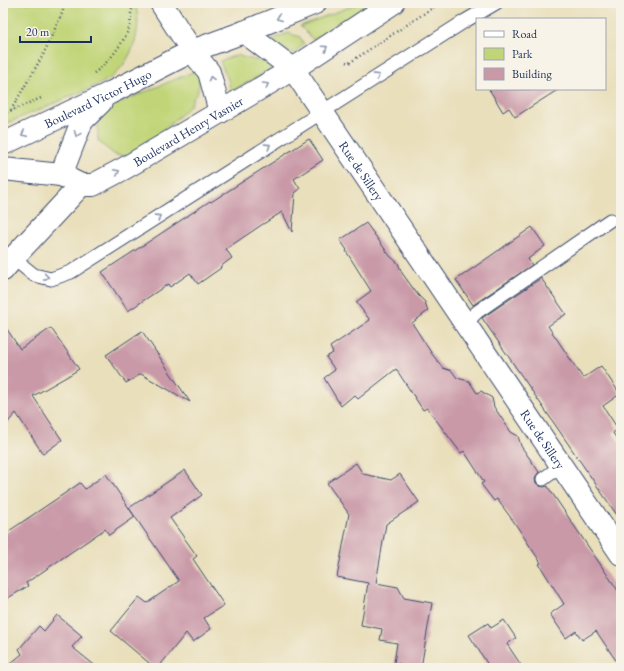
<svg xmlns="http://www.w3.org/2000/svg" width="624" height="671" font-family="'EB Garamond',serif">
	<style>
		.green { fill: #c1d578; stroke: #6e826b }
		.building { fill: #c999a8 }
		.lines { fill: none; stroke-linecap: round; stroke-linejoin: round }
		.lane-casing { stroke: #3a496c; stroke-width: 15 }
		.street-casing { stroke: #3a496c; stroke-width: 24 }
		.secondary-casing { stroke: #3a496c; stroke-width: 24 }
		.path { stroke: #3a496c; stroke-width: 2.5; stroke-dasharray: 1 3; stroke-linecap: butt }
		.lane { stroke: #fff; stroke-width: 13 }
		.street { stroke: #fff; stroke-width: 22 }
		.secondary { stroke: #fff; stroke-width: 22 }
		.oneway { stroke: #8d97ae }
		.labels { text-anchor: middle; stroke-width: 3; stroke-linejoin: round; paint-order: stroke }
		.street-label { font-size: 13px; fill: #1b2f5e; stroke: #f7f3e8 }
	</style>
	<rect width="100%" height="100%" fill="#f7f3e8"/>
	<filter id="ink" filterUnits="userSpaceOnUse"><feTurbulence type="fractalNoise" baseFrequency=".025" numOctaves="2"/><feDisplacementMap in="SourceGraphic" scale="8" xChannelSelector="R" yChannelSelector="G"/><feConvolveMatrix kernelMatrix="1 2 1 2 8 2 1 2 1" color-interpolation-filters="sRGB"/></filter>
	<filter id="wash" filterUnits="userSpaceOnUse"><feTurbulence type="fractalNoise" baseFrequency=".012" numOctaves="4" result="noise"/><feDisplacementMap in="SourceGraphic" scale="16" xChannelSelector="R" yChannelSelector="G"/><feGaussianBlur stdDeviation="0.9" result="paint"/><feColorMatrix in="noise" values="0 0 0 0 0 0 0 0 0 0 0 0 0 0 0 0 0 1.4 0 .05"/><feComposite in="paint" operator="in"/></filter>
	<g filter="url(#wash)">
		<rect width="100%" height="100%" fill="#e9dfbb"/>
		<!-- green -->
		<path class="green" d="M3,3H135C143,30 133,58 113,76C109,79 104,82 100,84L3,125Z
			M360,3H373L313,40L309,35L300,26Z
			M288,33L300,37L304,44L294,53H290L271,40Z
			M237,55C248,60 261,60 273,63L270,70L230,92L229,82L220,61Z
			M195,71L199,76L200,80L197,94L194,97L189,107L153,140L130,156L115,155L98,141C97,123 97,121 109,107Z"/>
		<g id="blocks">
			<!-- building -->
			<path class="building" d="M489,89H559L515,117L509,108L503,112Z
				M309,139L323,160L294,179L300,189L295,193L292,232L282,212L260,226L226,249L232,258L220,267L221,268L198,284L190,273L170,287L168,284L128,311L102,272L142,246L210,201L211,202Z
				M366,223L390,256L398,263L402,273L418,295L425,302L428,311L412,323L432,354L443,368L452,371L457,378L469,381L477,393L481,391L492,398L494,407L511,432L518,436L521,446L539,472L536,476L535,479L536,483L540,486L544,487L548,486V487L621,595V668L596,631L582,640L576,631L566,638L550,614L564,604L539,564L541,563L514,522L497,499L494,501L481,484L484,482L464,451L461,453L427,408L423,410L396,369L358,399L354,395L341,406L324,378L335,370L326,357L333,353L330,347L370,320L356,302L371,291L346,251L347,250L340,240Z
				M532,227L545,246L528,259L532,265L473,305L456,280Z
				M541,278L566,314L548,326L583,378L601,366L620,394L603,406L618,429L613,433L621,445V521L482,318Z
				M3,323L20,349L51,328L79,369L68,376L33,396L62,440L43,454L16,413L3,428Z
				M142,331L171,374L190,402L141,374L126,383L106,355Z
				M356,463L363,474L391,480L400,474L419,502L386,524L376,583L398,587L404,598L432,603L421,668H400L401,664L394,663L397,643L380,640L382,629L361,625L368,583L337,577L349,514L327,483Z
				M185,470L202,495L170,518L197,556L193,559L224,605L204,618L211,629L193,642L186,633L158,668H155L111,631L139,597L147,603L179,581L129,508Z
				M106,474L135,517L109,535L105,529L26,583L28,586L3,601V535L80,483L85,489Z
				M57,615L82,636L72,647L98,668H5L22,654L19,649L39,626L44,631Z
				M504,620L516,638L507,644L523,668H490L469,635L488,623L491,628Z"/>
		</g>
	</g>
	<g filter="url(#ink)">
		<use href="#blocks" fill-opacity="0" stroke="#3a496c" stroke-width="1"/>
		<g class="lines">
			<!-- lane casing -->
			<g class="lane-casing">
				<path id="lane" d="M13,258L34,275L51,279L71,272L322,112L465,21L496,3
					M465,324L477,312L610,220
					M543,479L561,466"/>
			</g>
			<!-- street casing -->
			<g class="street-casing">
				<g id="street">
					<path d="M161,3L192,51L209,72L220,112"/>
					<path id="s1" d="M244,32L293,69L621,554"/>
				</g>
			</g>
			<!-- secondary casing -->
			<g class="secondary-casing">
				<g id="secondary">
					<path id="s2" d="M3,144L110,93L192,51L244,32L315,3"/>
					<path id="s3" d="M3,169L61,175L81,185H93L125,168L293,69L393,3"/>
					<path d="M61,175L82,121L101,102"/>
					<path d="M3,270L13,258L81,185"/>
				</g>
			</g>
			<!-- path -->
			<path class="path" d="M346,62L349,63L440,3
				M94,73C109,63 124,42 130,26C131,21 130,15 132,10C132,8 136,5 138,3
				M11,110L43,55L63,11L64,3
				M3,114L41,98"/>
			<!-- lane -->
			<use href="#lane" class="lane"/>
			<!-- street -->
			<use href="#street" class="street"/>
			<!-- secondary -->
			<use href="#secondary" class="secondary"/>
		</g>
		<!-- one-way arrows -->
		<defs><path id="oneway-chevron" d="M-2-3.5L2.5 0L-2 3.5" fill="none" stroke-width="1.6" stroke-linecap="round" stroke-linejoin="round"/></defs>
		<g class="oneway">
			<use href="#oneway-chevron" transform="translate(279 18) rotate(158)"/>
			<use href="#oneway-chevron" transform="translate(325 48) rotate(-34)"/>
			<use href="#oneway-chevron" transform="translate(377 76) rotate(-32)"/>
			<use href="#oneway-chevron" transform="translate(211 79) rotate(-104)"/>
			<use href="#oneway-chevron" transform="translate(266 85) rotate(-30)"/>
			<use href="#oneway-chevron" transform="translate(24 134) rotate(155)"/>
			<use href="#oneway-chevron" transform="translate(77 134) rotate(111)"/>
			<use href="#oneway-chevron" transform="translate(268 146) rotate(-33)"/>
			<use href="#oneway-chevron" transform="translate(117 172) rotate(-27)"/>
			<use href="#oneway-chevron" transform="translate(158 217) rotate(-33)"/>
			<use href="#oneway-chevron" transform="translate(46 277) rotate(8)"/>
		</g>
	</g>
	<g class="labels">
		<!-- street labels -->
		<g class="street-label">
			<text dy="5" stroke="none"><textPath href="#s2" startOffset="105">Boulevard Victor Hugo</textPath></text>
			<text dy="5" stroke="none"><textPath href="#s3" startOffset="202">Boulevard Henry Vasnier</textPath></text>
			<text dy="5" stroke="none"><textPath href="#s1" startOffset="184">Rue de Sillery</textPath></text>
			<text dy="5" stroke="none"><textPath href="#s1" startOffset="508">Rue de Sillery</textPath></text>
		</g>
	</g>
	<!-- margin -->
	<rect width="624" height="671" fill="none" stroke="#f7f3e8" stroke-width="16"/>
	<!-- legend -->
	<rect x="476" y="18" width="130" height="72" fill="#f7f3e8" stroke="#9fa5b1"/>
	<rect x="484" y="31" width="20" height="6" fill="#ffffff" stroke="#9fa5b1"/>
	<text x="512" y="38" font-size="12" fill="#1b2f5e">Road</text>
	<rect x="484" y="48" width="20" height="12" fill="#c1d578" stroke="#9fa5b1"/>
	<text x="512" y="58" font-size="12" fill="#1b2f5e">Park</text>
	<rect x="484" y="68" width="20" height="12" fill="#c999a8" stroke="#9fa5b1"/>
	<text x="512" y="78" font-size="12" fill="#1b2f5e">Building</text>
	<!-- scale -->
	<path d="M20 36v6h71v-6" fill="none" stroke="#1b2f5e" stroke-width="2"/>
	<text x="26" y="36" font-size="12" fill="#1b2f5e" stroke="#f7f3e8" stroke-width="3" paint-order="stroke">20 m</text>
</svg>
